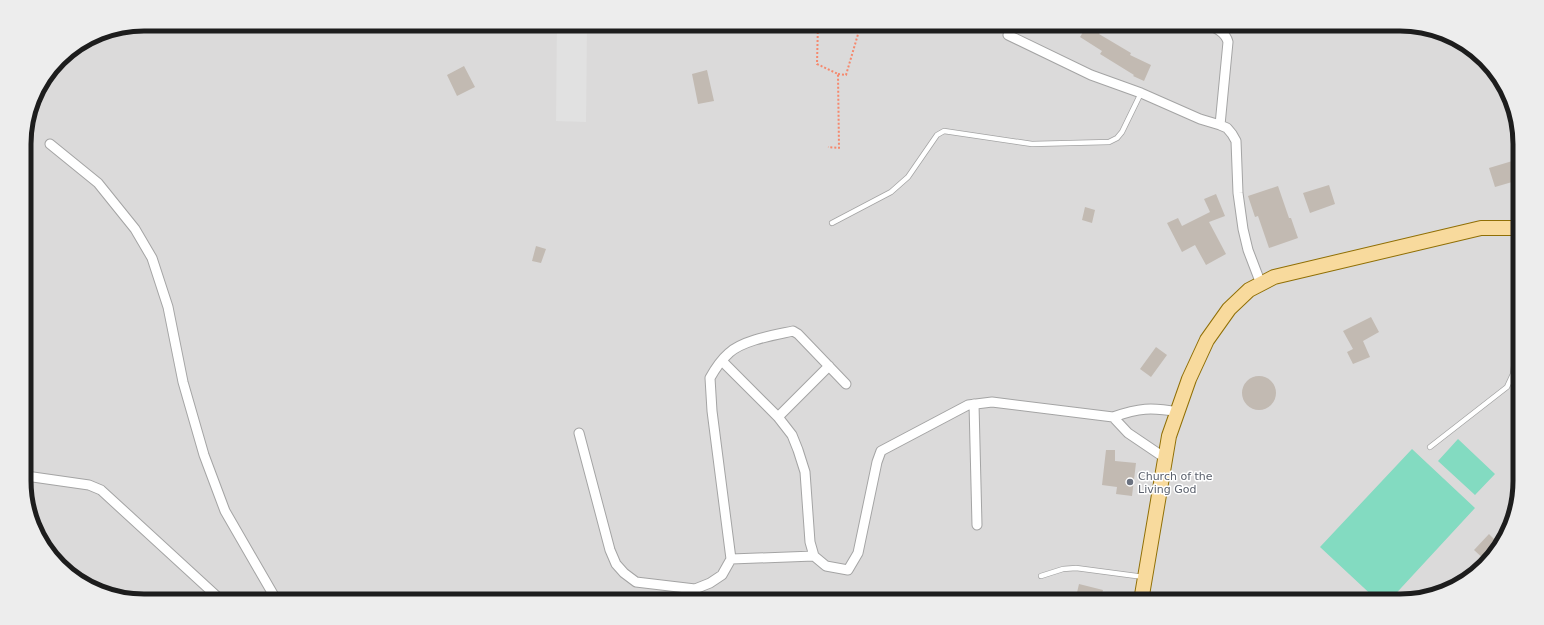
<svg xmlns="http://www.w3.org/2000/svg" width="1544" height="625" font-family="'DejaVu Sans',sans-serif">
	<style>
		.residential { fill: #dbdada }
		.pitch { fill: #83dbc1 }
		.parking { fill: #e1e1e1 }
		.building { fill: #c2bab2 }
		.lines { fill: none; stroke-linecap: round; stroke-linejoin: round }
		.lane-casing { stroke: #a4a4a4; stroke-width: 6 }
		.street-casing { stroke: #a4a4a4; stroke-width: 11 }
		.primary-casing { stroke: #906f05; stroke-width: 16 }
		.path { stroke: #f5886d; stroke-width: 2; stroke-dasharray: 2 2; stroke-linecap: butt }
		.lane { stroke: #fff; stroke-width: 4.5 }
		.street { stroke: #fff; stroke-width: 9 }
		.primary { stroke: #f8da9d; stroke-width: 14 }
		.worship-dot { fill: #6b7280; stroke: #fff; stroke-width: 1.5 }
		.labels { text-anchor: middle; stroke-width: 3; stroke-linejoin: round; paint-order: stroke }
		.worship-label { font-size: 11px; fill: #5b616d; stroke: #fff; text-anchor: start }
		.rim { fill: none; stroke: #1d1d1d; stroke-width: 5 }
	</style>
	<rect width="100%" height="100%" fill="#eeebe3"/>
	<!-- residential -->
	<path class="residential" d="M144,24H1400L1439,30L1473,49L1495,71L1519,128L1520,481L1514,520L1495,554L1473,576L1439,595L1408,601H144L105,595L54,560L26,505L24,136L36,90L65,54L98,33Z"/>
	<!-- pitch -->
	<path class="pitch" d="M1458,439L1495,474L1475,495L1438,461Z
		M1412,449L1475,508L1389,601H1378L1320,547Z"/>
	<!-- parking -->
	<path class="parking" d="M557,25H587L586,122L556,121Z"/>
	<!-- building -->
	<path class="building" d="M1088,24H1103L1099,30L1101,31L1099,34L1131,53L1130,55L1151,65L1144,81L1133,76L1134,75L1100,54L1102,51L1080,37Z
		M464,66L475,87L457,96L447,75Z
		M707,70L714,101L698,104L692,74Z
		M1519,159V180L1495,187L1489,168Z
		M1329,185L1335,204L1310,213L1303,193Z
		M1278,186L1289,218H1291L1298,238L1269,248L1258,216L1255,217L1248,196Z
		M1216,194L1225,216L1209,222L1226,254L1206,265L1195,245L1182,252L1167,223L1178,218L1182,226L1210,212L1204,199Z
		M1085,207L1095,210L1092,223L1082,220Z
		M536,246L546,249L541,263L532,261Z
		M1371,317L1379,332L1363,341L1370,357L1353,364L1347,352L1353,349L1343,331Z
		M1156,347L1167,355L1151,377L1140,369Z
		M1242 393a17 17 0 1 1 34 0a17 17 0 1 1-34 0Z
		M1106,450H1115V461L1136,463L1132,496L1116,494L1117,487L1102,485Z
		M1489,534L1500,545L1495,554L1487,562L1474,550Z
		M1079,584L1103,590L1100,601H1075Z"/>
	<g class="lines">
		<!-- lane casing -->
		<g class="lane-casing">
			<path id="lane" d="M832,223L891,192L908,177L937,135L944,131L1032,144L1109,142L1117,138L1122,132L1141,93
				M1430,447L1507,387L1513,374L1515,358L1518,229
				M1041,576L1063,569L1076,568L1144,577"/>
		</g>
		<!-- street casing -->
		<g class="street-casing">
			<path id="street" d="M1208,24C1216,28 1226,33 1228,42L1220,125
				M1008,35L1091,75L1141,93L1200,119L1220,125L1227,128L1232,134L1236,141L1238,193L1243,229L1248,250L1261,284
				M50,144L98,183L135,229L152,258L168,307L183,382L204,455L225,511L277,601
				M722,361L778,417L792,435L798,450L805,472L810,542L814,556L826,566L848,570L858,553L877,462L881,451L968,405L992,402L1113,417C1139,408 1151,407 1178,412
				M974,404L977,525
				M778,417L829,366
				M1113,417L1128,433L1165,458
				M579,433L610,550L616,564L624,573L636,582L695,589L710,583L722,575L731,559L712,411L710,378C715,369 721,360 729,353C743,340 775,335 793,331L798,334L846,384
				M26,476L89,485L101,490L222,601
				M731,559L814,556"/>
		</g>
		<!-- primary casing -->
		<g class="primary-casing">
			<path id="primary" d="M1141,601L1169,436L1189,379L1207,340L1229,309L1249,290L1274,277L1481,228H1519"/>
		</g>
		<!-- path -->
		<path class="path" d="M818,24L817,64L838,74L839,148L828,147
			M838,74L846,75L861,24"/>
		<!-- lane -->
		<use href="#lane" class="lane"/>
		<!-- street -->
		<use href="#street" class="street"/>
		<!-- primary -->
		<use href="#primary" class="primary"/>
	</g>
	<!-- markers -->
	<circle class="worship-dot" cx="1130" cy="482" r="4"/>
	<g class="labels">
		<!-- worship labels -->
		<g class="worship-label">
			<text x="1138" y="480">Church of the<tspan x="1138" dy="13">Living God</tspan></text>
		</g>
	</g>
	<!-- crop -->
	<path d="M0 0H1544V625H0ZM144 31H1400A113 113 0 0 1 1513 144V481A113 113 0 0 1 1400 594H144A113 113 0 0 1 31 481V144A113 113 0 0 1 144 31Z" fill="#ededed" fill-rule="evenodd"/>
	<path class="rim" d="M144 31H1400A113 113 0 0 1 1513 144V481A113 113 0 0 1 1400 594H144A113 113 0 0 1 31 481V144A113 113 0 0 1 144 31Z"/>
</svg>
